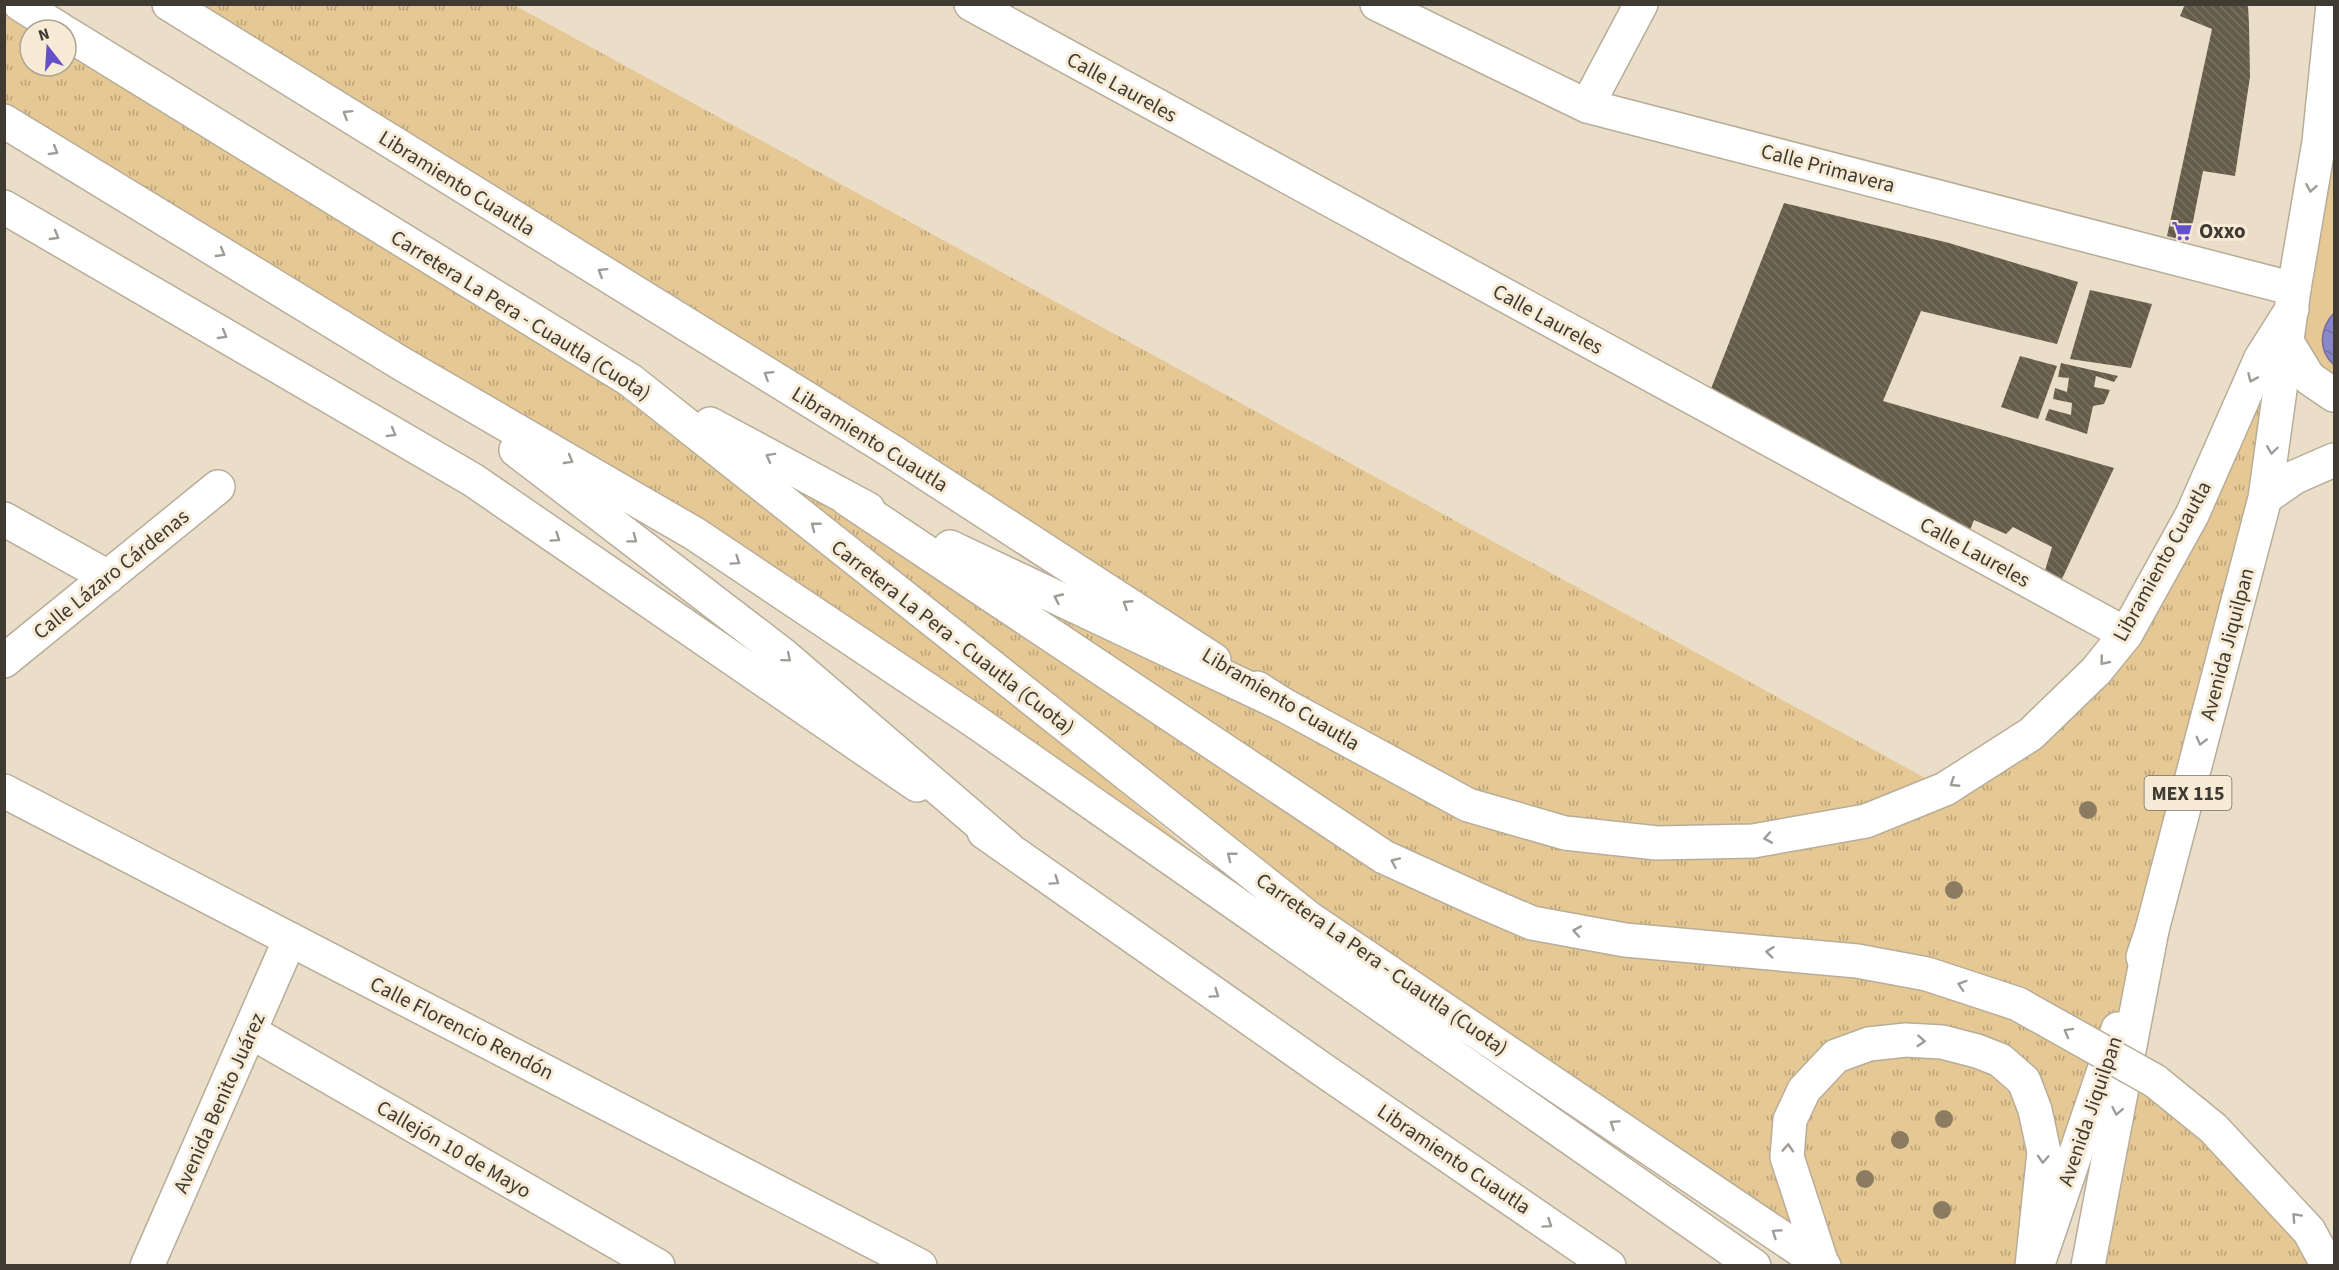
<svg xmlns="http://www.w3.org/2000/svg" width="2339" height="1270" font-family="'Source Sans 3',sans-serif">
	<style>
		.grass { fill: url(#grass-tufts) }
		.green { fill: #e5c893 }
		.water { fill: url(#water-ripples); stroke: #746f9c; stroke-width: 1.5 }
		.building { fill: url(#building-back-hatch) }
		.lines { fill: none; stroke-linecap: round; stroke-linejoin: round }
		.street-casing { stroke: #b8ad99; stroke-width: 36 }
		.secondary-casing { stroke: #b8ad99; stroke-width: 36 }
		.primary-casing { stroke: #b8ad99; stroke-width: 36 }
		.highway-casing { stroke: #b8ad99; stroke-width: 36 }
		.street { stroke: #fff; stroke-width: 33 }
		.secondary { stroke: #fff; stroke-width: 33 }
		.primary { stroke: #fff; stroke-width: 33 }
		.highway { stroke: #fff; stroke-width: 33 }
		.highway-bridge-casing { stroke: #b8ad99; stroke-width: 36; stroke-linecap: butt }
		.highway-bridge { stroke: #fff; stroke-width: 33 }
		.tree { fill: #8b7c61 }
		.oneway { stroke: #9f9c98 }
		.labels { text-anchor: middle; stroke-width: 6; stroke-linejoin: round; paint-order: stroke }
		.shield { fill: #f7ebd6; stroke: #766f63; stroke-width: 1.5 }
		.shield-label { font-size: 20px; font-weight: bold; fill: #3f3a32 }
		.street-label { font-size: 21px; fill: #3f3a32; stroke: #f7ebd6 }
		.poi-label { font-size: 21px; font-weight: bold; fill: #3f3a32; stroke: #f7ebd6; text-anchor: start }
	</style>
	<defs>
		<pattern id="grass-tufts" width="24" height="20" patternUnits="userSpaceOnUse" patternTransform="scale(1.5)"><rect width="24" height="20" fill="#e5c893"/><path d="M3 7l-1-3M5 7V3M7 7l1-3M15 17l-1-3M17 17v-4M19 17l1-3" fill="none" stroke="#bba379"/></pattern>
		<pattern id="water-ripples" width="26" height="14" patternUnits="userSpaceOnUse" patternTransform="scale(1.5)"><rect width="26" height="14" fill="#8a86ca"/><path d="M2 4q2-2 4 0t4 0M15 11q2-2 4 0t4 0" fill="none" stroke="#726fa5"/></pattern>
		<pattern id="building-back-hatch" width="6" height="6" patternUnits="userSpaceOnUse" patternTransform="scale(1.5)"><rect width="6" height="6" fill="#665c4a"/><path d="M-1 5l2 2M0 0l6 6M5-1l2 2" fill="none" stroke="#797162"/></pattern>
	</defs>
	<rect width="100%" height="100%" fill="#eadec9"/>
	<!-- grass -->
	<path class="grass" d="M4,5L61,30H30V66H66V33L630,380L1252,902L5,121Z
		M158,5H514L1945,789L1866,821L1565,833L1282,704Z
		M2292,309L2148,932L2035,1265H1834L1310,919L681,414L852,506L1568,838L1869,826L2098,677Z
		M2125,1068L2155,1081L2328,1266H2088Z"/>
	<!-- green -->
	<path class="green" d="M2334,127V395L2287,342Z"/>
	<!-- water -->
	<path class="water" d="M2334,313V365C2317,350 2320,328 2334,313Z"/>
	<!-- building -->
	<path class="building" d="M2185,4H2244L2248,6L2249,24L2250,77L2235,176L2203,171L2189,242L2167,236L2212,29L2180,16Z
		M1784,203L1949,243L2078,282L2057,344L1921,311L1883,401L2114,468L2061,581L2044,574L2052,547L2013,527L2006,534L1974,520L1968,535L1705,404Z
		M2090,290L2152,304L2131,368L2070,359Z
		M2020,356L2057,366L2038,419L2001,407Z
		M2061,363L2118,376L2114,382L2096,376L2094,387L2110,390L2104,404L2093,406L2087,434L2045,420L2049,409L2071,415L2072,403L2053,399L2055,388L2067,392L2069,378L2058,377Z"/>
	<g class="lines">
		<!-- street casing -->
		<g class="street-casing">
			<path id="street" d="M971,4L2126,634
				M1377,4L1587,106L2294,289
				M1587,106L1641,4
				M4,519L108,577
				M4,661L218,487
				M4,791L920,1266
				M251,1032L658,1266
				M147,1266L290,939"/>
		</g>
		<!-- secondary casing -->
		<g class="secondary-casing">
			<path id="secondary" d="M169,4L893,452L1214,660
				M4,207L473,480L917,785
				M1257,688L1282,704L1468,805L1565,833L1657,843L1753,841L1866,821L1945,789L2031,734L2096,671L2126,634L2192,515L2261,358L2292,309
				M984,832L1326,1072L1609,1266"/>
		</g>
		<!-- primary casing -->
		<g class="primary-casing">
			<path id="primary" d="M2287,342L2309,378L2334,395
				M2265,498L2295,477L2334,460
				M2143,957L2152,930L2265,498L2294,289L2319,142L2333,4
				M2039,1261L2118,1029"/>
		</g>
		<!-- highway casing -->
		<g class="highway-casing">
			<path id="highway" d="M20,4L61,30
				M66,33L630,380L1310,919L1824,1266
				M4,121L402,364L695,534L976,722L1754,1266
				M710,424L868,509
				M516,450L782,654L1008,848
				M847,499L1384,857L1483,902L1532,923L1625,940L1857,961L1927,974L2018,1004
				M950,547L1282,704
				M2155,1081L2213,1128L2309,1231L2328,1266
				M1822,1264L1787,1157L1790,1120L1804,1090L1836,1056L1869,1044L1906,1040L1942,1042L1977,1051L2000,1060L2024,1081L2035,1110L2044,1152L2032,1266
				M2088,1266L2152,930"/>
		</g>
		<!-- street -->
		<use href="#street" class="street"/>
		<!-- secondary -->
		<use href="#secondary" class="secondary"/>
		<!-- primary -->
		<use href="#primary" class="primary"/>
		<!-- highway -->
		<use href="#highway" class="highway"/>
		<!-- highway-bridge casing -->
		<g class="highway-bridge-casing">
			<path id="highway-bridge" d="M2018,1004L2155,1081"/>
		</g>
		<!-- highway-bridge -->
		<use href="#highway-bridge" class="highway-bridge"/>
	</g>
	<!-- trees -->
	<g class="tree">
		<circle cx="2088" cy="810" r="9"/>
		<circle cx="1954" cy="890" r="9"/>
		<circle cx="1944" cy="1119" r="9"/>
		<circle cx="1900" cy="1140" r="9"/>
		<circle cx="1865" cy="1179" r="9"/>
		<circle cx="1942" cy="1210" r="9"/>
	</g>
	<!-- one-way arrows -->
	<defs><path id="oneway-chevron" d="M-2-3.5L2.5 0L-2 3.5" fill="none" stroke-width="1.6" stroke-linecap="round" stroke-linejoin="round" transform="scale(1.5)"/></defs>
	<g class="oneway">
		<use href="#oneway-chevron" transform="translate(347 114) rotate(-148)"/>
		<use href="#oneway-chevron" transform="translate(54 151) rotate(31)"/>
		<use href="#oneway-chevron" transform="translate(2311 188) rotate(100)"/>
		<use href="#oneway-chevron" transform="translate(55 236) rotate(30)"/>
		<use href="#oneway-chevron" transform="translate(221 253) rotate(31)"/>
		<use href="#oneway-chevron" transform="translate(602 272) rotate(-148)"/>
		<use href="#oneway-chevron" transform="translate(223 335) rotate(30)"/>
		<use href="#oneway-chevron" transform="translate(768 375) rotate(-148)"/>
		<use href="#oneway-chevron" transform="translate(2252 378) rotate(114)"/>
		<use href="#oneway-chevron" transform="translate(392 433) rotate(30)"/>
		<use href="#oneway-chevron" transform="translate(2272 450) rotate(98)"/>
		<use href="#oneway-chevron" transform="translate(770 457) rotate(-151)"/>
		<use href="#oneway-chevron" transform="translate(569 460) rotate(30)"/>
		<use href="#oneway-chevron" transform="translate(815 526) rotate(-142)"/>
		<use href="#oneway-chevron" transform="translate(556 538) rotate(34)"/>
		<use href="#oneway-chevron" transform="translate(633 539) rotate(37)"/>
		<use href="#oneway-chevron" transform="translate(736 561) rotate(34)"/>
		<use href="#oneway-chevron" transform="translate(1058 598) rotate(-155)"/>
		<use href="#oneway-chevron" transform="translate(1127 604) rotate(-147)"/>
		<use href="#oneway-chevron" transform="translate(787 658) rotate(40)"/>
		<use href="#oneway-chevron" transform="translate(2104 661) rotate(129)"/>
		<use href="#oneway-chevron" transform="translate(2201 741) rotate(105)"/>
		<use href="#oneway-chevron" transform="translate(1954 783) rotate(147)"/>
		<use href="#oneway-chevron" transform="translate(1768 838) rotate(170)"/>
		<use href="#oneway-chevron" transform="translate(1231 856) rotate(-142)"/>
		<use href="#oneway-chevron" transform="translate(1395 862) rotate(-156)"/>
		<use href="#oneway-chevron" transform="translate(1055 881) rotate(35)"/>
		<use href="#oneway-chevron" transform="translate(1577 931) rotate(-170)"/>
		<use href="#oneway-chevron" transform="translate(1770 952) rotate(-174)"/>
		<use href="#oneway-chevron" transform="translate(1962 985) rotate(-162)"/>
		<use href="#oneway-chevron" transform="translate(1215 994) rotate(35)"/>
		<use href="#oneway-chevron" transform="translate(2068 1032) rotate(-151)"/>
		<use href="#oneway-chevron" transform="translate(1921 1041) rotate(4)"/>
		<use href="#oneway-chevron" transform="translate(2117 1111) rotate(101)"/>
		<use href="#oneway-chevron" transform="translate(1614 1124) rotate(-146)"/>
		<use href="#oneway-chevron" transform="translate(1788 1148) rotate(-86)"/>
		<use href="#oneway-chevron" transform="translate(2043 1159) rotate(93)"/>
		<use href="#oneway-chevron" transform="translate(2296 1217) rotate(-133)"/>
		<use href="#oneway-chevron" transform="translate(1548 1224) rotate(34)"/>
		<use href="#oneway-chevron" transform="translate(1776 1233) rotate(-146)"/>
	</g>
	<!-- icons -->
	<defs>
		<g id="supermarket-bare" transform="scale(1.62)"><path d="M-6-5.5h2.5l.6 2H6L4.5 2H-2.5L-4.4-4H-6ZM-1.5 3.2a1.3 1.3 0 1 0 .1 0ZM3 3.2a1.3 1.3 0 1 0 .1 0Z" fill="#6450c9" stroke="#f7ebd6" stroke-width="2.5" paint-order="stroke"/></g>
	</defs>
	<g fill-rule="evenodd">
		<use href="#supermarket-bare" x="2182" y="231"/>
	</g>
	<g class="labels">
		<!-- shield labels -->
		<rect class="shield" x="2144.5" y="776" width="87" height="34" rx="4.5"/>
		<g class="shield-label">
			<text x="2188" y="800">MEX 115</text>
		</g>
		<!-- street labels -->
		<g class="street-label">
			<text transform="translate(1122 87) rotate(29)" y="7">Calle Laureles</text>
			<text transform="translate(1828 168) rotate(15)" y="7">Calle Primavera</text>
			<text transform="translate(457 183) rotate(32)" y="7">Libramiento Cuautla</text>
			<text transform="translate(521 315) rotate(32)" y="7">Carretera La Pera - Cuautla (Cuota)</text>
			<text transform="translate(1548 319) rotate(29)" y="7">Calle Laureles</text>
			<text transform="translate(870 439) rotate(32)" y="7">Libramiento Cuautla</text>
			<text transform="translate(1975 552) rotate(29)" y="7">Calle Laureles</text>
			<text transform="translate(2162 561) rotate(-61)" y="7">Libramiento Cuautla</text>
			<text transform="translate(111 574) rotate(-39)" y="7">Calle Lázaro Cárdenas</text>
			<text transform="translate(953 637) rotate(38)" y="7">Carretera La Pera - Cuautla (Cuota)</text>
			<text transform="translate(2227 644) rotate(-75)" y="7">Avenida Jiquilpan</text>
			<text transform="translate(1281 699) rotate(31)" y="7">Libramiento Cuautla</text>
			<text transform="translate(1382 964) rotate(35)" y="7">Carretera La Pera - Cuautla (Cuota)</text>
			<text transform="translate(462 1028) rotate(27)" y="7">Calle Florencio Rendón</text>
			<text transform="translate(219 1103) rotate(-66)" y="7">Avenida Benito Juárez</text>
			<text transform="translate(2090 1111) rotate(-71)" y="7">Avenida Jiquilpan</text>
			<text transform="translate(454 1149) rotate(30)" y="7">Callejón 10 de Mayo</text>
			<text transform="translate(1454 1159) rotate(34)" y="7">Libramiento Cuautla</text>
		</g>
		<!-- poi labels -->
		<g class="poi-label">
			<text x="2199" y="238">Oxxo</text>
		</g>
	</g>
	<!-- border -->
	<rect width="2339" height="1270" fill="none" stroke="#3f3a32" stroke-width="12"/>
	<!-- north arrow -->
	<g transform="translate(48 48) rotate(343)"><circle r="28" fill="#f7ebd6" stroke="#ada494" stroke-width="1.5"/>
	<path d="M0-4.5L10 22L0 15L-10 22Z" fill="#6450c9"/>
	<text y="-9" font-size="16" font-weight="bold" text-anchor="middle" fill="#3f3a32">N</text>
	</g>
</svg>
